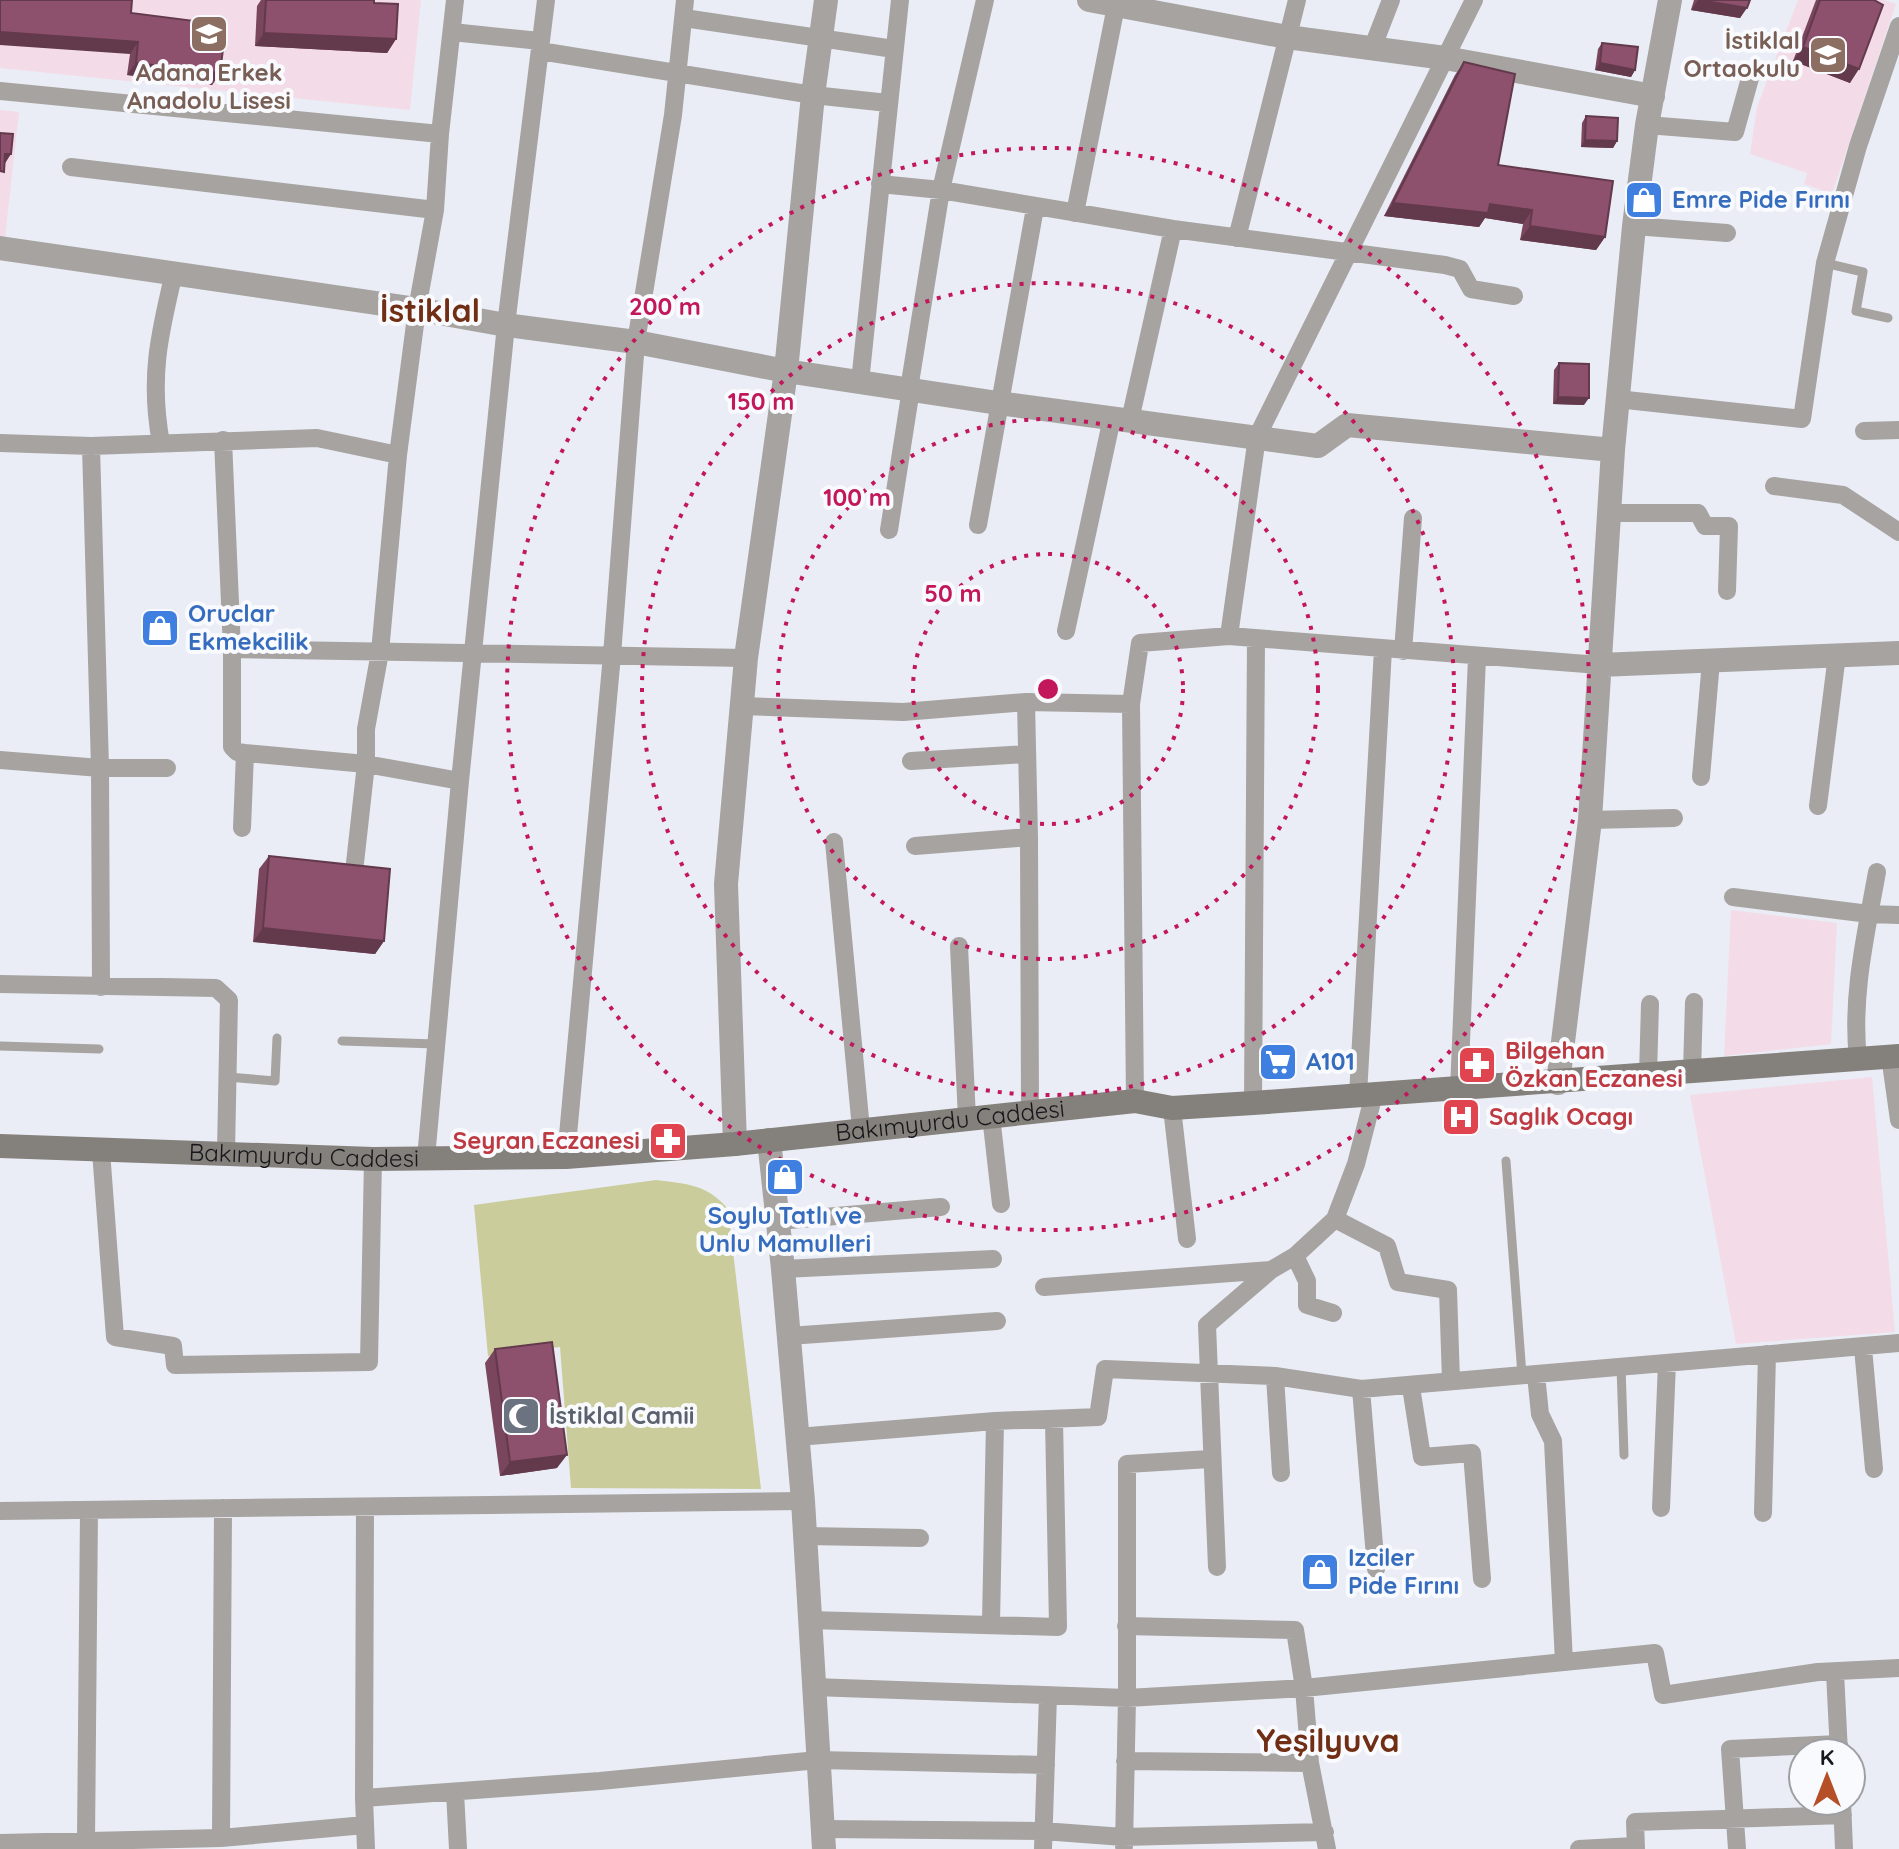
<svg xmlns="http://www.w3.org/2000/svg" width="1899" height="1849" font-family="Quicksand,sans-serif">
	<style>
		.education { fill: #f3dce7 }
		.green { fill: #cacd9b }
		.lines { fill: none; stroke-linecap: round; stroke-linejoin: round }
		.service { stroke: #a6a3a0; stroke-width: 9 }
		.minor { stroke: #a6a3a0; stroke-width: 18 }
		.tertiary { stroke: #a6a3a0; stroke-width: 24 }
		.secondary { stroke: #84807b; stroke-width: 24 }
		.wall { fill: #79465e }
		.shaded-wall { fill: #63394c }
		.building { fill: #8d516d; stroke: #63394c; stroke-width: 2 }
		.ring { fill: none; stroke: #c2185b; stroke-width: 4; stroke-dasharray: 4 8 }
		.labels { text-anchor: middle; stroke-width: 8; stroke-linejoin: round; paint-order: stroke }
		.education-label { font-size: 24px; font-weight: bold; fill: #785e54; stroke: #f9fafe; text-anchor: end }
		.shop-label { font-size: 24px; font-weight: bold; fill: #366cbe; stroke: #f9fafe; text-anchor: start }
		.health-label { font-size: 24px; font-weight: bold; fill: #be3a42; stroke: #f9fafe; text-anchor: start }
		.street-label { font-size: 24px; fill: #16171a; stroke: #f9fafe }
		.worship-label { font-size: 24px; font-weight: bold; fill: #5b616d; stroke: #f9fafe; text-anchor: start }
		.district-label { font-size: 32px; font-weight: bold; fill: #702f15; stroke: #f9fafe }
		.centre { fill: #c2185b; stroke: #f9fafe; stroke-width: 4 }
		.ring-label { font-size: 24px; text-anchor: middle; font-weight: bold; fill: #c2185b; stroke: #f9fafe; stroke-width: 8; stroke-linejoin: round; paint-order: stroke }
	</style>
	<rect width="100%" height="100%" fill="#eaedf6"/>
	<!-- education -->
	<path class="education" d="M0,0H421L410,110L0,68Z
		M1798,0H1884L1896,4L1832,194L1804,184L1807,173L1750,154L1757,107Z
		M0,110L19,112L5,238H0Z
		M1731,910L1837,923L1831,1044L1724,1056Z
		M1872,1077L1895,1332L1736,1344L1690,1095Z"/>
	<!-- green -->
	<path class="green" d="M656,1180C687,1184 707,1184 728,1209L761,1489L571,1488L560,1347L488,1356L474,1205Z"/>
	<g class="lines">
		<!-- service -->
		<path class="service" d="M1825,263L1863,272L1856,311L1888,318
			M342,1041L436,1044
			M0,1046L99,1049
			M228,1077L275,1081L277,1038
			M1506,1161L1522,1375
			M1621,1367L1624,1455"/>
		<!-- minor -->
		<path class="minor" d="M684,18L894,49
			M452,32L540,41
			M1372,49L1391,0
			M540,51L813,95L888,103
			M0,91L440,134
			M1647,125L1735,132L1752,71
			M71,167L435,210
			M880,184L941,190L1173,229L1445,265L1460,269L1471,289L1514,296
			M1075,213L1116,6
			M1634,226L1727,233
			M1237,238L1297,0
			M860,382L900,0
			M909,389L941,190L985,0
			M1617,399L1802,419L1825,263L1858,146L1899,26
			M1130,420L1173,229
			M1864,431L1899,430
			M223,440L232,649V747L237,752L245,753L366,764L460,781
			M0,443L91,446L317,438L398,455
			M161,443C149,379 159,335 174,273
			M91,446L100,768L101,987
			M1774,486L1843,495L1899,532
			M1610,513H1698L1705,526H1729L1727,591
			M978,525L1035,208
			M889,530L911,389
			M1066,631L1112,418
			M1229,636L1257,437L1474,0
			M232,649L746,658
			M1403,651L1413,518
			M1026,702L1029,837L1030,1112
			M741,706L903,712L1026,702L1131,704
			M0,760L100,768H167
			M911,761L1027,754
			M1701,777L1711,661
			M1818,806L1837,655
			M1590,820L1674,818
			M242,828L245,753
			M834,842L861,1129
			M915,846L1029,837
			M355,863L366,764V729L380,652L398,455L417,309L435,210L440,134L455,0
			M1733,897L1869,914L1899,915
			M959,946L967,1119
			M0,984L216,988L229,1000L226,1152
			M1890,1056L1899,1120
			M1858,1059C1851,996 1866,934 1877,872
			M1692,1072L1694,1002
			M1648,1075L1650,1004
			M1459,1090L1477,657
			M1358,1095L1383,649
			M1135,1101L1131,704L1140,643L1229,636L1599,665
			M1253,1103L1256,639
			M1172,1108L1187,1239
			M991,1116L1001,1204
			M101,1151L115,1337L173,1346L175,1365L369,1362L373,1159
			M566,1157L612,655L636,342L673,115L685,0
			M426,1158L460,781L506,325L546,0
			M1335,1219L1387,1246L1398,1282L1448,1290L1451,1381
			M778,1221L941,1207
			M1295,1256L1307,1281V1305L1333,1313
			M783,1269L993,1259
			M1044,1287L1271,1270
			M789,1336L997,1321
			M1863,1348L1874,1469
			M1536,1375L1540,1414L1553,1441L1564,1662
			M1275,1376L1281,1473
			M1411,1387L1422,1457L1472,1453L1482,1579
			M1361,1389L1376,1569
			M797,1437L995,1421L1098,1417L1105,1369L1275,1376L1361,1389L1899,1343
			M365,1507L364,1798L366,1849
			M1661,1508L1667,1363
			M0,1511L803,1501
			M1763,1513L1767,1354
			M805,1536L920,1538
			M1217,1567L1207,1325L1271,1270L1295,1256L1335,1219L1356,1164L1374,1094
			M809,1620L1058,1627L1054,1419
			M991,1623L995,1421
			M1126,1626L1295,1630L1304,1688L1310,1763L1327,1849
			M1835,1672L1839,1753
			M813,1687L1127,1698L1304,1688L1655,1653L1663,1695L1818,1672L1899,1668
			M1125,1761L1310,1763
			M455,1792L458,1849
			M364,1798L600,1781L818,1760L1046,1765
			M1842,1801L1844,1849
			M824,1829L1043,1831L1123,1837L1325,1832
			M221,1838L223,1508
			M86,1841L89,1510
			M0,1843L221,1838L365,1825
			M1124,1846L1127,1698V1464L1210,1459
			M1043,1849L1048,1696
			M1579,1849L1635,1846
			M1636,1849L1635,1822L1843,1815
			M1737,1849L1730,1749L1839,1744"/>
		<!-- tertiary -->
		<path class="tertiary" d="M1089,0L1287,37L1445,58L1653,96
			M0,248L417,309L506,325L636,342L786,371L998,403L1318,446L1347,425L1613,450
			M1599,665L1899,653
			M1558,1083L1590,820L1613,450L1634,226L1647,125L1670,0
			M769,1140L783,1269L803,1501L824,1849
			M735,1144L726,884L746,658L786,371L813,95L826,0"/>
		<!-- secondary -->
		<path class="secondary" id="s1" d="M0,1146L373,1159L566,1157L735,1144L1135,1101L1172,1108L1253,1103L1899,1056"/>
	</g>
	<!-- wall -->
	<path class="wall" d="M261,0H374V3L396,39L387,53L255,46L257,6Z
		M1694,0H1750L1740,18L1691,10Z
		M1816,0H1874L1850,83L1793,61Z
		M131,13L220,73L212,85L127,75L130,54Z
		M1602,43L1635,70L1631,77L1595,70L1598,49Z
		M1464,62L1498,165L1605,237L1596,250L1520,240L1523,224L1485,218L1479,227L1384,216L1455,75Z
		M1586,116L1617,141L1613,148L1581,147L1582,123Z
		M1559,363L1584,405L1553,404L1554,370Z
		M269,856L384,941L375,954L253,942L259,869Z
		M495,1349L557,1468L500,1476L485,1363Z"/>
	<!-- shaded-wall -->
	<path class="shaded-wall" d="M1698,0L1747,8L1740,18L1691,10Z
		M0,32L138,42L130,54L0,45Z
		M264,33L396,39L387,53L255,46Z
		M1803,47L1859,69L1850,83L1793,61Z
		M136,63L220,73L212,85L127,75Z
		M1600,63L1635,70L1631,77L1595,70Z
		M1585,140L1617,141L1613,148L1581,147Z
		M5,154H11L2,168Z
		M1393,203L1490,204L1532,210L1523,224L1485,218L1479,227L1384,216Z
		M1530,226L1605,237L1596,250L1520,240Z
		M1558,397L1589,398L1584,405L1553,404Z
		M263,928L384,941L375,954L253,942Z
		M567,1455L557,1468L500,1476L510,1462Z"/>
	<!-- building -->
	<path class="building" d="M0,0H132L131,13L226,25L220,73L136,63L138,42L0,32Z
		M266,0H374V3L398,4L396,39L264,33Z
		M1699,0H1750L1747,8Z
		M1820,0H1874L1883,5L1859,69L1803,47Z
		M1602,43L1638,47L1635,70L1600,63Z
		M1464,62L1515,74L1498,165L1613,181L1605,237L1530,226L1532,210L1490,204L1488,213L1393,203Z
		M1586,116L1618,118L1617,141L1585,140Z
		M0,133L13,134L11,154H5L4,172L0,171Z
		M1559,363L1589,364V398L1558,397Z
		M269,856L390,869L384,941L263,928Z
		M552,1342L567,1455L510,1462L495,1349Z"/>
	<!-- distance rings -->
	<g class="ring">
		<circle cx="1048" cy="689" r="135"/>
		<circle cx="1048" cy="689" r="270"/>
		<circle cx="1048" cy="689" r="406"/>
		<circle cx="1048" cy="689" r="541"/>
	</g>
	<!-- icons -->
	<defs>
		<g id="school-square" transform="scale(2)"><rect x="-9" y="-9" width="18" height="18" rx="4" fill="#8d6e63" stroke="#f9fafe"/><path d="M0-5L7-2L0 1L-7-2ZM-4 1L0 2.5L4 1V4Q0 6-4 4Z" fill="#fff"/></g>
		<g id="shop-square" transform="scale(2)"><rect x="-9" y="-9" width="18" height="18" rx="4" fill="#3f7fe0" stroke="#f9fafe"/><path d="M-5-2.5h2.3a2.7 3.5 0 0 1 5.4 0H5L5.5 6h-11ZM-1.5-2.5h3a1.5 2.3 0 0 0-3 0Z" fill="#fff"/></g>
		<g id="supermarket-square" transform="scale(2)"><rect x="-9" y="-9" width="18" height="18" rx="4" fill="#3f7fe0" stroke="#f9fafe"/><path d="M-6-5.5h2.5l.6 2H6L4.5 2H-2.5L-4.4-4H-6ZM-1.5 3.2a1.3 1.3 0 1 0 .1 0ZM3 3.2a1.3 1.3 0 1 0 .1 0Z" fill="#fff"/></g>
		<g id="pharmacy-square" transform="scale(2)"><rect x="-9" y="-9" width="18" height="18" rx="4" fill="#e0444e" stroke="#f9fafe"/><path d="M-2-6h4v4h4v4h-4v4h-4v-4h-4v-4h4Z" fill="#fff"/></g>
		<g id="hospital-square" transform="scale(2)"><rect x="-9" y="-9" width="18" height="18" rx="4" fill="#e0444e" stroke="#f9fafe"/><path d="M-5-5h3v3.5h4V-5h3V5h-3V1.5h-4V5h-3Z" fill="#fff"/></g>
		<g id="mosque-square" transform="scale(2)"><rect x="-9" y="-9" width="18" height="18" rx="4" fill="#6b7280" stroke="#f9fafe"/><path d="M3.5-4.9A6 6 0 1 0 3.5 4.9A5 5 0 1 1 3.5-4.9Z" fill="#fff"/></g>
	</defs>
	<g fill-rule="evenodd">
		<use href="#school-square" x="209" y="34"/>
		<use href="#school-square" x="1828" y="55"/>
		<use href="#shop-square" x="1644" y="200"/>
		<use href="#shop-square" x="160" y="628"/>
		<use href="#supermarket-square" x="1278" y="1062"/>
		<use href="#pharmacy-square" x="1477" y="1065"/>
		<use href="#hospital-square" x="1461" y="1117"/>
		<use href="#pharmacy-square" x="668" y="1141"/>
		<use href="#shop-square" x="785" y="1177"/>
		<use href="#mosque-square" x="521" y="1416"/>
		<use href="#shop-square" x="1320" y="1572"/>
	</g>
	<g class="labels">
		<!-- education labels -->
		<g class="education-label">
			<text x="1800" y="49">İstiklal<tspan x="1800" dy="28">Ortaokulu</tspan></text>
			<text x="209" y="81" text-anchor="middle">Adana Erkek<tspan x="209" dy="28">Anadolu Lisesi</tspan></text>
		</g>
		<!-- shop labels -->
		<g class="shop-label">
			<text x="1672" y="208">Emre Pide Fırını</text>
			<text x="188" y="622">Oruclar<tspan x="188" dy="28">Ekmekcilik</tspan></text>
			<text x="1306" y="1070">A101</text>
			<text x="785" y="1224" text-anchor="middle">Soylu Tatlı ve<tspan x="785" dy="28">Unlu Mamulleri</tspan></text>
			<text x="1348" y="1566">Izciler<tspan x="1348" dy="28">Pide Fırını</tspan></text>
		</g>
		<!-- health labels -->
		<g class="health-label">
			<text x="1505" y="1059">Bilgehan<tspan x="1505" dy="28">Özkan Eczanesi</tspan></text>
			<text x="1489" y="1125">Saglık Ocagı</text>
			<text x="640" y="1149" text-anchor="end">Seyran Eczanesi</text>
		</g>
		<!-- street labels -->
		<g class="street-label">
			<text dy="8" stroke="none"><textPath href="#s1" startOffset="952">Bakımyurdu Caddesi</textPath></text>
			<text dy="8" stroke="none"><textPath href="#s1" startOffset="304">Bakımyurdu Caddesi</textPath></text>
		</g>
		<!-- worship labels -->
		<g class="worship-label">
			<text x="549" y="1424">İstiklal Camii</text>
		</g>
		<!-- district labels -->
		<g class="district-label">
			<text x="430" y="322">İstiklal</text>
			<text x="1328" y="1752">Yeşilyuva</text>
		</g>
	</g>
	<circle cx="1048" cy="689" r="12" class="centre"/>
	<g class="ring-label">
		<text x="665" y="315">200 m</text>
		<text x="761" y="410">150 m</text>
		<text x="857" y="506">100 m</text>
		<text x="953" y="602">50 m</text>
	</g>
	<!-- north arrow -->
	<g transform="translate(1827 1777)"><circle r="38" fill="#f9fafe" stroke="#9e9fa3" stroke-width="2"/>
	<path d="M0-6L14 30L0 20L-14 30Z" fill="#b54f27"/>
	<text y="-12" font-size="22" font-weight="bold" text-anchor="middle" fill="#16171a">K</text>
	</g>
</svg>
